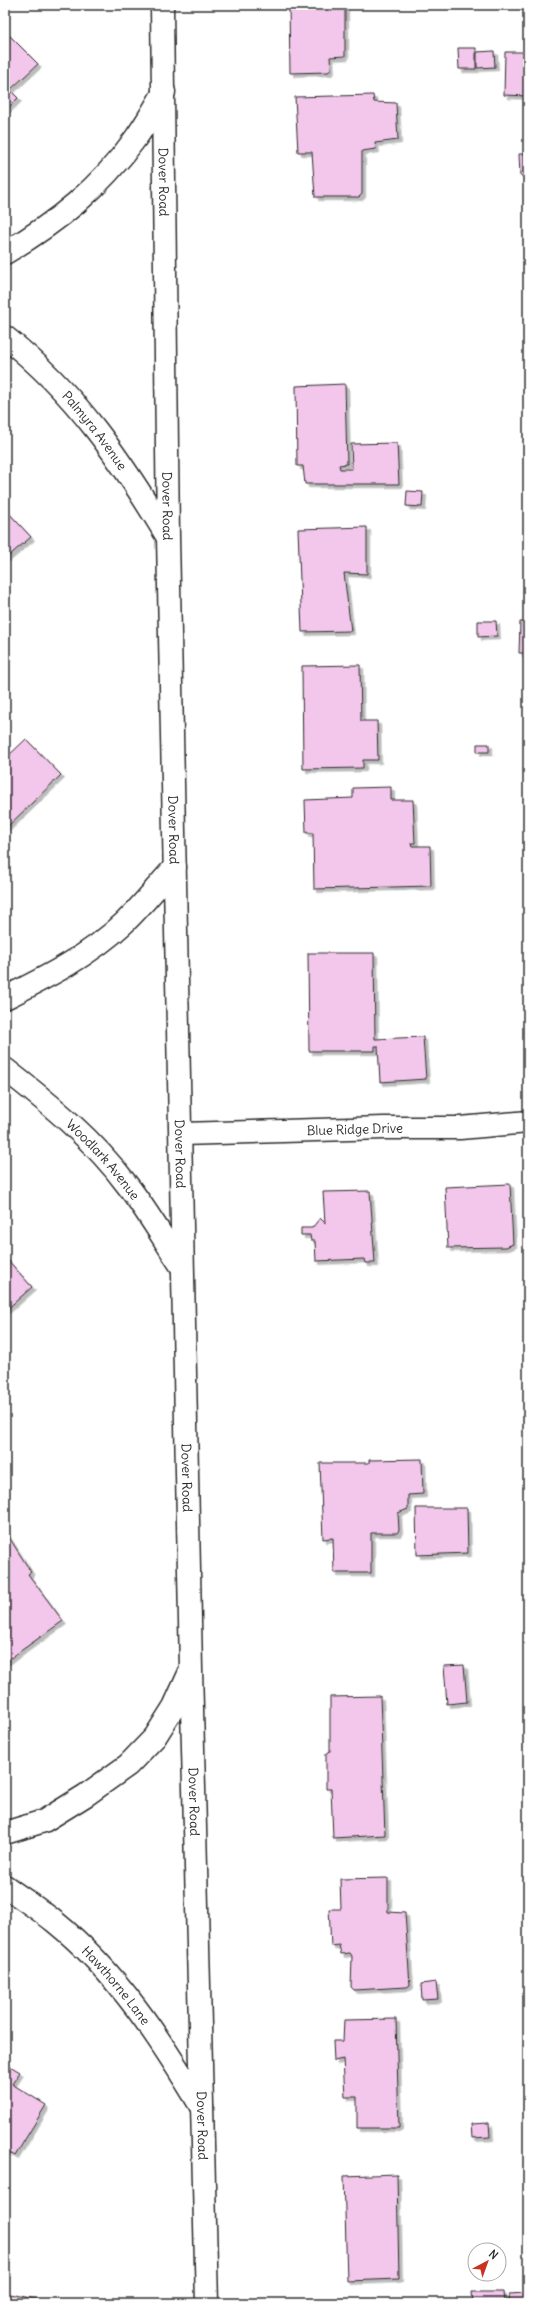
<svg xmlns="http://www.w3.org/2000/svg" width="533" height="2308" font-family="Delius,sans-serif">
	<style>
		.building { fill: #f3c6eb; stroke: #2b2b2b; filter: url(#shadow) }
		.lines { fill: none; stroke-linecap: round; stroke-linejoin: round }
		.minor-casing { stroke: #2b2b2b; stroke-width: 25 }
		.minor { stroke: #fff; stroke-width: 22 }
		.labels { text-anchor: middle; stroke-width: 4; stroke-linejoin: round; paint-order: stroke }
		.street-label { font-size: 13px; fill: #2b2b2b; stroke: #fff }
	</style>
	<defs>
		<filter id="shadow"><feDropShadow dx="3.5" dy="3.5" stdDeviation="0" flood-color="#0004"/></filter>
	</defs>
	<rect width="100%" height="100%" fill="#fff"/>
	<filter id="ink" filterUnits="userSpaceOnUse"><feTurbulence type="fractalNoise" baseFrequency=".025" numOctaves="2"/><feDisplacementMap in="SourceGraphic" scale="8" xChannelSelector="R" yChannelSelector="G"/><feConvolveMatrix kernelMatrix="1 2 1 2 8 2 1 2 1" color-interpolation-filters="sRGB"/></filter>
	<g filter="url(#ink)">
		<!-- building -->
		<path class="building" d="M289,5H345V56L330,57L331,70L328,72L290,73Z
			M5,31L38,64L10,90L18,98L5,111Z
			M458,48H476V69H459Z
			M494,51L495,67L477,68V52Z
			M505,52H528V96L504,95Z
			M373,95L374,102L396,103L398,140L375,143L376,149L362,151V194L359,197H315L312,152H298L295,97Z
			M519,154H528V176H520Z
			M345,384L347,464L339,465L340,469H352L351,444L397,443L399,484H305L303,466H297L296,386Z
			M407,491L423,492L422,507L406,506Z
			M5,509L31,537L5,559Z
			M367,527V574L344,573L351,631L302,632L298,529Z
			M478,621H496L497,636L478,637Z
			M520,622H528V653H519Z
			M360,665L361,721H377L378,760H363V768L303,769L302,666Z
			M26,739L61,775L5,829V759Z
			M477,744H489V752H477Z
			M391,787V800H413L415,843H411L412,846H430L431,886L314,889L313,833H306L305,800L353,798V788Z
			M308,953H374L375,1039L423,1037L426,1079L380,1082L378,1046H375V1051H309Z
			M510,1184L513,1244L506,1247L448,1248L445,1187Z
			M370,1191L375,1263H365L364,1259L316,1261L315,1241H311L310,1235H301V1228H312L320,1218L325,1223L323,1192Z
			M5,1257L32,1287L5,1311Z
			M422,1459L423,1494L408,1495V1509L398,1513L399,1530L397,1533H371V1573H334L333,1538L323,1539L320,1463H369V1460Z
			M416,1508H467L468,1553L417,1555Z
			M5,1531L31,1572L28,1574L63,1621L5,1662Z
			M464,1665L467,1702L447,1704L444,1666Z
			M380,1696L385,1835L333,1838L331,1789H326V1754L330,1751V1697Z
			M388,1878V1912L405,1913L410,1985L407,1987L354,1990L351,1987L352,1956L350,1953L341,1954L339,1945L331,1946L329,1909H341L340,1879Z
			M436,1982L438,1999L422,2000L421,1984Z
			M396,2019L399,2128H357V2097H345L343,2059L334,2061L333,2041H343L344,2020Z
			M5,2063L20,2072L12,2084L46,2105L15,2156L5,2150Z
			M489,2123L490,2137L472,2138L471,2124Z
			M397,2174L399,2279L347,2281L344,2176Z
			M472,2292H503L504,2303H473Z
			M5,2293L56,2303H5Z
			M528,2293V2303H510L509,2294Z
			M393,2300L397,2303H346L392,2302Z"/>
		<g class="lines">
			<!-- minor casing -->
			<g class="minor-casing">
				<g id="minor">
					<path id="s1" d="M162,5L168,537L191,1669L207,2303"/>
					<path d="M5,253C57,222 99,189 135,139C146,124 155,108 164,92"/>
					<path id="s2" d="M5,337C76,393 121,460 167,536"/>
					<path d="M5,998C47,977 89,956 124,923C142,906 158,885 175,867"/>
					<path id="s3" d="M5,1069C50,1104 94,1140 128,1186C148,1212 164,1240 182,1267"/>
					<path id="s4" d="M181,1134L384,1128H460L528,1122"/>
					<path d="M5,1833L44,1821L86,1795L128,1765L155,1737L174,1707L189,1674"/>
					<path id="s5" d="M5,1886C21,1898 39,1909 55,1922C117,1972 161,2040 202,2108"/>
				</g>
			</g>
			<!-- minor -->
			<use href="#minor" class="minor"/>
		</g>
	</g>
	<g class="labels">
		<!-- street labels -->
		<g class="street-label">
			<text dy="5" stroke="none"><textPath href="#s1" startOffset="177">Dover Road</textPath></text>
			<text dy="5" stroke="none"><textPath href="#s2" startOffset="130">Palmyra Avenue</textPath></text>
			<text dy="5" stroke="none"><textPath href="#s1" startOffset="501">Dover Road</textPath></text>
			<text dy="5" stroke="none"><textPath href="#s1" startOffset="825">Dover Road</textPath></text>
			<text dy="5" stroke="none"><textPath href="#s4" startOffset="174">Blue Ridge Drive</textPath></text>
			<text dy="5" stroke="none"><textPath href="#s1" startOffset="1149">Dover Road</textPath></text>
			<text dy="5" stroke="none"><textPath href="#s3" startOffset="134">Woodlark Avenue</textPath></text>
			<text dy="5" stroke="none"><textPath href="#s1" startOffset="1473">Dover Road</textPath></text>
			<text dy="5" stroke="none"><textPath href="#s1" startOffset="1797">Dover Road</textPath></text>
			<text dy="5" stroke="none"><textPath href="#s5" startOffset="150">Hawthorne Lane</textPath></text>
			<text dy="5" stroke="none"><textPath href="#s1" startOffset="2121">Dover Road</textPath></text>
		</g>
	</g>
	<!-- margin -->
	<rect width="533" height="2308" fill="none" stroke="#fff" stroke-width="20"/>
	<rect x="10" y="10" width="513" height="2288" fill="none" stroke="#2b2b2b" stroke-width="1.5" filter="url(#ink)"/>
	<!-- north arrow -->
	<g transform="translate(487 2262) rotate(41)"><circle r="19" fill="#ffffff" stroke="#aaaaaa"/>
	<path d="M0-3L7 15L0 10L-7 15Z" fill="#c8321e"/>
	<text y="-6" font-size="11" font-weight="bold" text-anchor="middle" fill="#2b2b2b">N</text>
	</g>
</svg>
